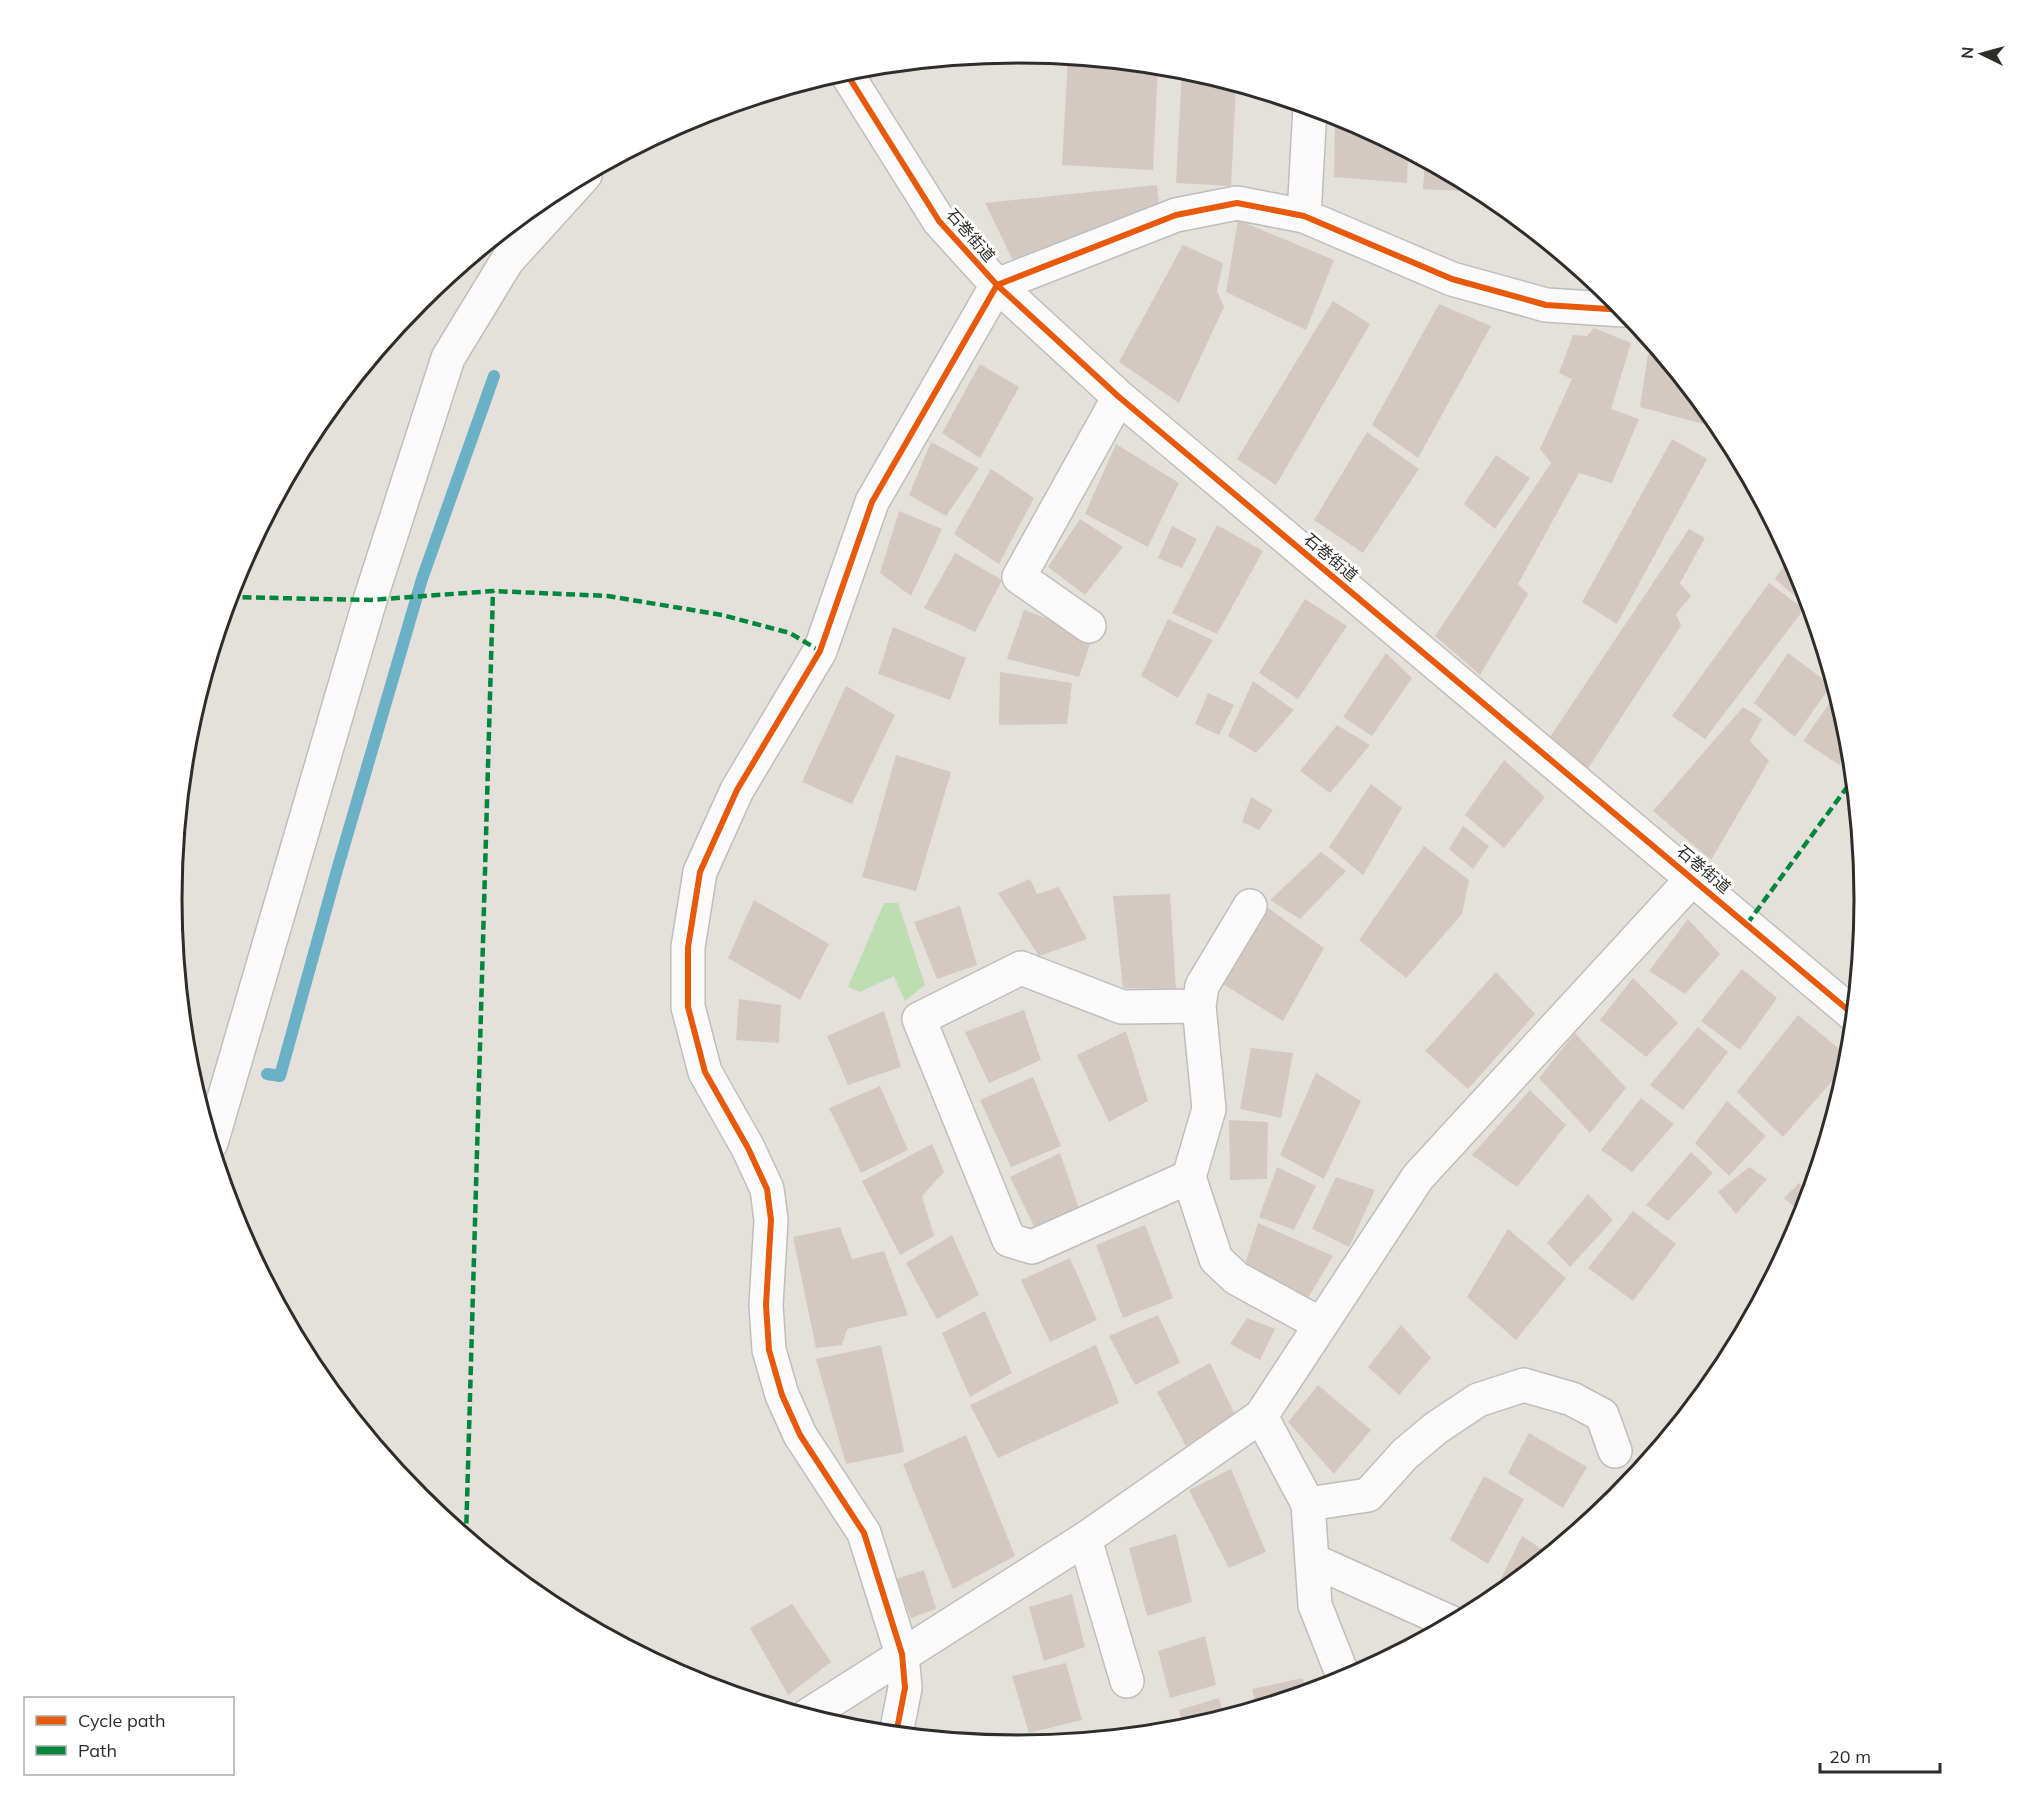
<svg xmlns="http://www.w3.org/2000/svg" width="2036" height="1799" font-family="Mulish,'Noto Sans JP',sans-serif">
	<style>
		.green { fill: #bddeb3 }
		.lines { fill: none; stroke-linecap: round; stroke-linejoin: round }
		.stream { stroke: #6bb1c6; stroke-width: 12 }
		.building { fill: #d4c8c2 }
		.minor-casing { stroke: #c0beba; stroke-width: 36 }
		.minor { stroke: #fbfafa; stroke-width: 33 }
		.quiet { stroke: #00873e; stroke-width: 4.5; stroke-dasharray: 9 4.5; stroke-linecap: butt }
		.cycleway-casing { stroke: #fff; stroke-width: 10 }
		.cycleway { stroke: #e8590c; stroke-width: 6 }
		.labels { text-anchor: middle; stroke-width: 6; stroke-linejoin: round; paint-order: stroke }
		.street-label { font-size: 16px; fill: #2f2d2a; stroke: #fff }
		.rim { fill: none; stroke: #2f2d2a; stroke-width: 3 }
	</style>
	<rect width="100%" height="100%" fill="#e4e1dc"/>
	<!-- green -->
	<path class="green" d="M884,903H898L925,985L905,1001L894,976L860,992L848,987Z"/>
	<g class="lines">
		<!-- stream -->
		<path class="stream" d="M188,1066H190
			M267,1074L280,1076L337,870L422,579L494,376"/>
	</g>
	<!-- building -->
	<path class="building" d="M1068,57L1158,66L1153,170L1062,165Z
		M1182,69L1236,85L1231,186L1176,183Z
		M1335,115L1408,152L1407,183L1334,177Z
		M1425,161L1479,190L1482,192L1423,189Z
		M1157,185L1160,213L1015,265L985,203Z
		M1238,220L1334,260L1306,330L1226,292Z
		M1183,245L1223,263L1217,291L1224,307L1179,403L1119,362Z
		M1333,301L1370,324L1276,485L1237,459Z
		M1439,304L1491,326L1418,458L1372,425Z
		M1594,328L1631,343L1611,409L1639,419L1612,483L1579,473L1518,584L1528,594L1480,675L1435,636L1551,463L1540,449L1572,379L1559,373L1573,335L1587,336Z
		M1648,354L1662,356L1713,417L1711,426L1640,407Z
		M980,364L1019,387L980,458L942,433Z
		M1367,432L1419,469L1363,553L1314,520Z
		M1672,439L1707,459L1617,624L1582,602Z
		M931,442L979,468L946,516L909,495Z
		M1116,444L1179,483L1148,547L1085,514Z
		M1496,455L1530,478L1495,529L1464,504Z
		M991,469L1034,498L999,564L954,534Z
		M899,511L942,529L911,596L880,573Z
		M1080,519L1123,547L1085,595L1048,567Z
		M1217,525L1263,551L1217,634L1172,613Z
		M1172,526L1197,539L1182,568L1158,558Z
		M1689,529L1705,538L1680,583L1691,596L1676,614L1681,626L1587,770L1550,737Z
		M955,553L1002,580L975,632L924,608Z
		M1790,556L1801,576L1811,610L1775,579Z
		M1769,583L1804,609L1705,739L1672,716Z
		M1305,599L1347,626L1298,699L1259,673Z
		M1024,610L1093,635L1079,677L1007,659Z
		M1168,619L1213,640L1178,698L1141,676Z
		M893,627L966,658L950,700L878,674Z
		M1386,653L1412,678L1372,736L1343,717Z
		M1788,653L1831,685L1795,737L1754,703Z
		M1000,672L1072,683L1067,724L999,725Z
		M1253,681L1294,710L1256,753L1228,736Z
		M846,686L895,715L852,804L802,782Z
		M1208,693L1234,705L1219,735L1195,724Z
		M1833,698L1840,704L1850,747L1839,765L1803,741Z
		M1743,707L1762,719L1750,741L1769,761L1711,860L1653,811Z
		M1337,725L1370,745L1330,793L1300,771Z
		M896,755L951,772L916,891L862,877Z
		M1504,760L1545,797L1504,848L1465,815Z
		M1371,784L1402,808L1363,875L1329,847Z
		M1251,797L1273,810L1259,830L1242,822Z
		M1463,826L1489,846L1473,869L1449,849Z
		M1424,846L1469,880L1462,914L1406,978L1359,940Z
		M1321,852L1346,871L1300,919L1270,900Z
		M1030,879L1037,894L1059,887L1087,939L1039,956L998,893Z
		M1170,894L1176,989L1123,988L1113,896Z
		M754,900L829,944L800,1000L728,958Z
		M960,906L977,965L937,979L914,922Z
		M1267,907L1324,948L1283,1021L1221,983Z
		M1688,919L1720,954L1685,994L1649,971Z
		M1742,969L1777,998L1740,1050L1701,1021Z
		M1496,972L1535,1014L1468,1089L1425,1051Z
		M1633,978L1678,1023L1646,1057L1600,1020Z
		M739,999L781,1005L779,1043L736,1040Z
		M1024,1010L1041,1060L989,1083L965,1032Z
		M884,1011L901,1067L848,1085L827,1036Z
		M1798,1015L1849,1057V1062L1783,1137L1737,1092Z
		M1698,1027L1728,1052L1683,1110L1650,1085Z
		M1126,1031L1148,1101L1109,1122L1077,1055Z
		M1575,1033L1626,1088L1590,1133L1539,1078Z
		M1251,1048L1293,1053L1281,1118L1240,1109Z
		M1316,1073L1361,1101L1324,1179L1280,1155Z
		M1033,1077L1061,1146L1011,1167L980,1100Z
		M880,1086L908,1150L861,1173L829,1108Z
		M1530,1090L1566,1125L1517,1187L1472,1155Z
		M1641,1098L1674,1124L1632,1172L1601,1150Z
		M1727,1101L1766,1136L1729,1176L1695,1143Z
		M1229,1120L1268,1122L1267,1179L1230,1180Z
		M932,1144L944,1172L922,1196L934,1236L900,1255L862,1181Z
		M1691,1152L1713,1173L1668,1221L1646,1205Z
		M1060,1153L1079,1209L1035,1228L1010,1177Z
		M1821,1157L1813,1183L1804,1176Z
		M1277,1167L1316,1186L1294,1230L1259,1217Z
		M1749,1167L1767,1179L1736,1214L1718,1192Z
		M1336,1177L1375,1190L1349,1247L1312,1229Z
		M1799,1183L1810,1193L1803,1215L1784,1198Z
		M1588,1194L1613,1220L1570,1267L1547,1243Z
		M1633,1211L1676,1244L1633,1301L1588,1268Z
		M1258,1223L1333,1256L1308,1298L1244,1268Z
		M1145,1225L1173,1298L1123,1318L1096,1245Z
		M840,1227L852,1259L884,1251L908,1315L847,1329L842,1345L816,1348L793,1237Z
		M1508,1229L1566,1278L1516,1340L1467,1297Z
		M952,1235L979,1295L937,1319L906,1263Z
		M1070,1258L1097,1320L1050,1342L1021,1280Z
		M985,1311L1012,1373L970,1397L942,1333Z
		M1158,1315L1180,1363L1135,1385L1109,1336Z
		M1247,1318L1275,1329L1260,1360L1230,1344Z
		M1401,1325L1431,1358L1399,1395L1368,1367Z
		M881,1345L904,1452L846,1464L816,1359Z
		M1096,1345L1119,1403L998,1458L970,1405Z
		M1210,1363L1236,1417L1186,1446L1157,1392Z
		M1318,1385L1371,1430L1334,1474L1288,1422Z
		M1529,1433L1587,1467L1563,1508L1508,1473Z
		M966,1435L1015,1556L953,1589L903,1464Z
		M1231,1469L1266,1552L1229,1568L1189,1490Z
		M1484,1476L1524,1499L1488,1564L1450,1540Z
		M1176,1534L1192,1602L1147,1616L1129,1548Z
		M1522,1536L1549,1554L1489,1603Z
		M924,1570L936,1609L911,1618L896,1579Z
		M1072,1594L1085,1647L1044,1661L1029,1607Z
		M792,1604L831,1662L788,1695L750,1628Z
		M1205,1636L1216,1685L1170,1698L1158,1651Z
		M1066,1663L1082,1720L1029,1733L1012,1676Z
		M1303,1678L1306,1693L1257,1708L1252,1689Z
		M1219,1698L1224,1718L1184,1730L1179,1710Z"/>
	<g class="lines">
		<!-- minor casing -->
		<g class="minor-casing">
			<path id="minor" d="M845,71L939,221L997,285L1119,397L1854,1015
				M1304,216L1310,107
				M1089,626L1019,577L1119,397
				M1199,1006L1202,986L1250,906
				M211,1143L370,600L448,358L507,261L585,175
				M1189,1177L1032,1247L1009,1240L919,1019L1021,968L1122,1007L1199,1006L1209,1109L1189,1177L1216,1259L1236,1278L1320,1324
				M1261,1416L1308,1504L1315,1605L1345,1681
				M1308,1504L1368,1495L1405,1454L1436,1428L1478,1400L1524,1385L1572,1399L1602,1415L1615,1451
				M1085,1539L1127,1681
				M1312,1560L1452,1623
				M807,1716L1085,1539L1261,1416L1418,1177L1693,878
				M896,1734L905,1688L902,1654L864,1533L800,1435L782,1395L769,1350L766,1305L771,1220L767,1189L748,1148L705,1072L688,1007V947L700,872L737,790L820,651L872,502L997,285L1176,215L1237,203L1304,216L1452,279L1546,305L1624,310"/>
		</g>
		<!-- minor -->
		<use href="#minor" class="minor"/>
		<!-- quiet -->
		<path class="quiet" d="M229,597L370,600L493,591L608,596L722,615L790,633L820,651
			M1747,924L1853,779
			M466,1537L493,591"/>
		<!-- cycleway casing -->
		<g class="cycleway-casing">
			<path id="cycleway" d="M845,71L939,221L997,285L1119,397L1854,1015
				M896,1734L905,1688L902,1654L864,1533L800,1435L782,1395L769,1350L766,1305L771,1220L767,1189L748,1148L705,1072L688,1007V947L700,872L737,790L820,651L872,502L997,285L1176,215L1237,203L1304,216L1452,279L1546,305L1624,310"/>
		</g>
		<!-- cycleway -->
		<use href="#cycleway" class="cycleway"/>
	</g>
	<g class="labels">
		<!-- street labels -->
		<g class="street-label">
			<text transform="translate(971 235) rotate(49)" y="6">石巻街道</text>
			<text transform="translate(1331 557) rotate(40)" y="6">石巻街道</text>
			<text transform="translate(1704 869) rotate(40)" y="6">石巻街道</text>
		</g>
	</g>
	<!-- crop -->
	<path d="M0 0H2036V1799H0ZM182 899a836 836 0 1 1 1672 0a836 836 0 1 1-1672 0Z" fill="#fff" fill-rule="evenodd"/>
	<path class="rim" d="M182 899a836 836 0 1 1 1672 0a836 836 0 1 1-1672 0Z"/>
	<!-- legend -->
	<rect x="24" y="1697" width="210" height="78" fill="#ffffff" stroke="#acabaa" stroke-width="1.5"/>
	<rect x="36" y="1716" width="30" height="9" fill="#e8590c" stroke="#acabaa" stroke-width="1.5"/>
	<text x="78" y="1727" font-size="18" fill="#2f2d2a">Cycle path</text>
	<rect x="36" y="1746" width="30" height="9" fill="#00873e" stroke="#acabaa" stroke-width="1.5"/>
	<text x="78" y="1757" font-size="18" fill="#2f2d2a">Path</text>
	<!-- north arrow -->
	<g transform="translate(1982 54) rotate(275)" stroke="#ffffff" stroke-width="4.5" paint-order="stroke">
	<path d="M0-4.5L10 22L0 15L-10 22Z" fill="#2f2d2a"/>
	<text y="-9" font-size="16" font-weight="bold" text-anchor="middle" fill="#2f2d2a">N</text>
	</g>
	<!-- scale -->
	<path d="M1820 1763v9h120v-9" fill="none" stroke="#2f2d2a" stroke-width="3"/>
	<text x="1829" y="1763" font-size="18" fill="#2f2d2a" stroke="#ffffff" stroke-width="4.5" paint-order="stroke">20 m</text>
</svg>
